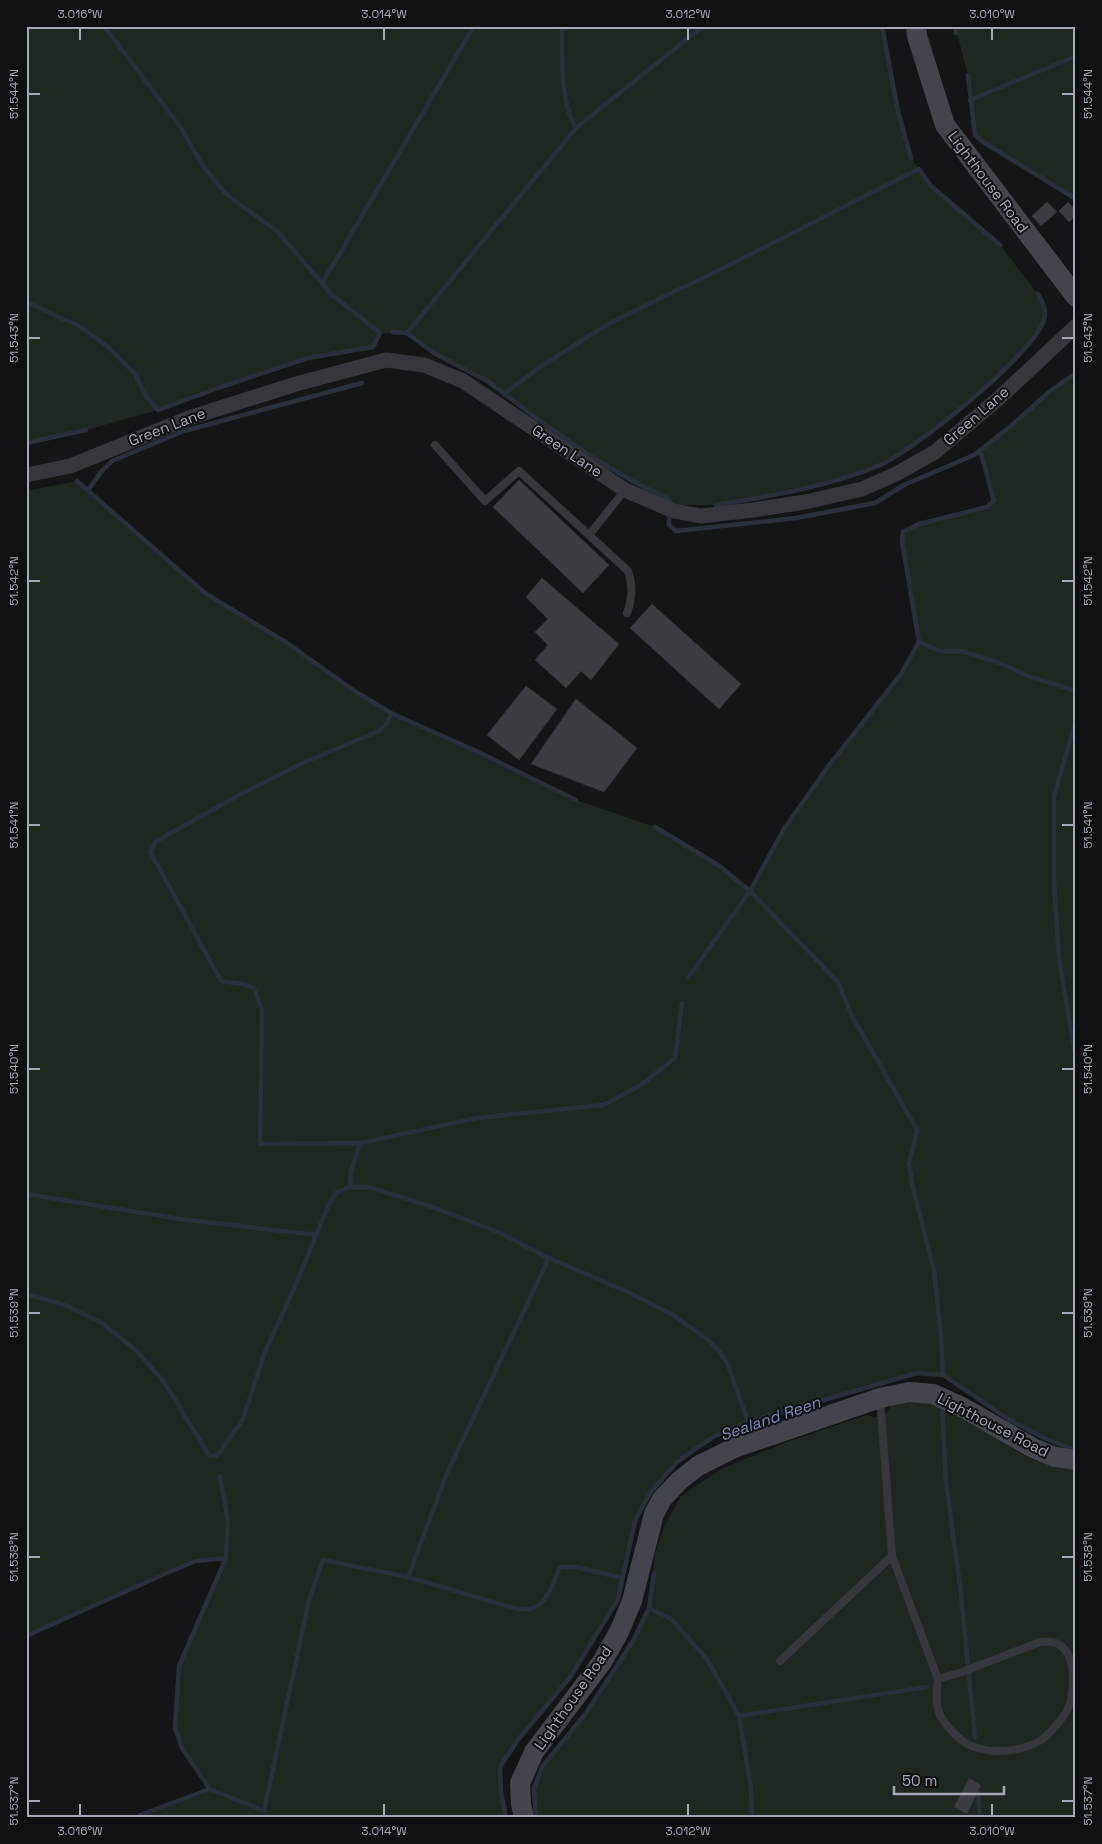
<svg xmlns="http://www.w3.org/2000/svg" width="1102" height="1844" font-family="'Space Grotesk',sans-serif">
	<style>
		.green { fill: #1f2721 }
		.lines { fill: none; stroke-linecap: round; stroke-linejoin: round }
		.stream { stroke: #2a303b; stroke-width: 4.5 }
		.building { fill: #3c3c42; stroke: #302f33 }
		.lane { stroke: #36363c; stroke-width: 8 }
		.street { stroke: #36363c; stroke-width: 15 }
		.secondary { stroke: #43444c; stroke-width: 20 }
		.ticks { fill: none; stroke: #a6a8b8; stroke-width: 2 }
		.labels { text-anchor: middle; stroke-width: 4; stroke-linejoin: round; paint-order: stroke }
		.street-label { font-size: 15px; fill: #a6a8b8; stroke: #101012 }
		.water-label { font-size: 16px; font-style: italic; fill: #7b8db5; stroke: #101012 }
		.neatline { fill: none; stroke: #a6a8b8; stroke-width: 2 }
		.ticks-label { font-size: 12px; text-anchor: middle; fill: #a6a8b8 }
	</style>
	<rect width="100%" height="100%" fill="#151517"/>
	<!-- green -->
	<path class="green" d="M26,26H882L898,111L911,158L931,186L1000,245L1038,294L1045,308V319L1039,332L1003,371L941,425L880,465L835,481L766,496L716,505H671L669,499L634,482L589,455L540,421L489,382L434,353L407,333H380L373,347L308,358L218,388L158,410L86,430L26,443Z
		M955,26H1076V199L983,142L975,135L968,75Z
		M1074,373H1076V1450L1046,1439L1008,1419L943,1375L917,1373L748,1422L713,1437L677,1462L650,1493L635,1521L618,1599L571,1676L517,1741L500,1767L501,1793L506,1818H138L140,1815L210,1789L182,1748L175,1728L179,1666L226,1559L196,1561L169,1572L26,1636V491L77,481L205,593L287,643L356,692L391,713L476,751L576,800L655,827L718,865L750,891L784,829L827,768L901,674L919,642L902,541L903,532L919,524L987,507L994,501L980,450C1012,425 1041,397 1074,373Z
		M914,1401L942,1406L1029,1458L1057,1468L1076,1470V1818H536L534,1789L542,1767L586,1713L633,1641L649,1608L655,1553L665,1525L681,1496L723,1468L787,1442L866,1415L875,1417L886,1414L891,1405Z"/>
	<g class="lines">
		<!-- stream -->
		<path class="stream" d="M562,26C562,56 560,102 576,128
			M882,26L898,111L911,158
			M955,26L956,33
			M968,75L975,135L983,142L1076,199
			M970,100L1076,56
			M323,282L474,26
			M26,302L79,326L106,345L135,374L145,395L158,410L218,388L308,358L373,347L380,333L332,295L278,232L227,195L204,168L181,128L104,26
			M392,332L407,333L434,353L489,382L540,421L589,455L634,482L669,499L671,504
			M407,333L576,128L703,26
			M504,394L541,366L610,323L719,270L919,169L931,186L1000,245
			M26,443L86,430
			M77,481L205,593L287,643L356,692L391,713L476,751L576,800
			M88,490L101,472L112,461L184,431L362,383
			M716,505C770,496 827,487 878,466C911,453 1037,352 1044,319C1047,310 1042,302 1038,294
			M669,516V525L676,531L796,518L875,503L904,485L974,455L1011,426L1049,392L1076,373
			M919,642L940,651H962L1002,664L1028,676L1076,691
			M391,713L387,724L379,731L305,762L228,801L155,842L151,853L221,981L242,984L254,988L262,1010L260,1144L360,1143L477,1118L604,1105L642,1084L675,1058L682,1003
			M1076,720L1054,796V883L1059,958L1076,1061
			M655,827L718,865L750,891L838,982L851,1014L917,1130L909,1164L912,1184L934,1270L941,1337L943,1375
			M688,978L750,891L784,829L827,768L901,674L919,642L902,541L903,532L919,524L987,507L994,501L980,450
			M350,1187L351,1171L360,1143
			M26,1194L180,1219L317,1235
			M26,1294L62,1304L102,1323L138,1352L164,1382L209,1455L217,1456L243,1419L265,1352L296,1284L328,1206L337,1192L350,1187H369L435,1208L498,1232L549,1258L630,1293L673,1315L712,1343L727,1362L748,1422
			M942,1406L946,1482L961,1594L975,1737
			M220,1477L228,1520L226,1558L179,1666L175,1728L182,1748L210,1789L264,1811L309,1600L323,1560L408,1577L514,1608C519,1609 525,1610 530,1609C547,1606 554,1581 560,1567H576L622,1578
			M408,1577L447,1473L549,1258
			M649,1608L670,1618L707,1659L739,1716L751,1788L752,1818
			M26,1636L169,1572L196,1561L226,1558
			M739,1716L927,1687
			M978,1792L980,1818
			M138,1818L140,1815L210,1789
			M506,1818L501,1793L500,1767L517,1741L571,1676L618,1599L635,1521L650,1493L677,1462L713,1437L748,1422L917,1373L943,1375L1008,1419L1046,1439L1076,1450
			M536,1818L534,1789L542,1767L586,1713L633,1641L649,1608L654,1574"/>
	</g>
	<!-- building -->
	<path class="building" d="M1047,202L1057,212L1041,226L1032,216Z
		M1068,202L1076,211V216L1069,222L1059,211Z
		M519,480L609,565L583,593L493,507Z
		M542,578L619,644L591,680L581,671L566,688L535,660L548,645L535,632L548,619L526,597Z
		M652,604L741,684L719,709L630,628Z
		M526,686L557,709L519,760L487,735Z
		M576,699L637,748L604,792L531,764Z
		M969,1778L981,1785L967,1814L954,1807Z"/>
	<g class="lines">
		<!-- lane -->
		<path class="lane" d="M435,445L485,501L519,471L589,535L625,490
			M589,535L628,571C633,585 632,600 627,613
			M880,1398L892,1556L938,1679L962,1672L1040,1642C1076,1636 1076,1678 1070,1703C1067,1714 1054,1729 1045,1737C1033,1747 1014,1751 999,1751C985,1751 971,1748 960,1739C937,1718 934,1709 938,1679
			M780,1661L892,1556"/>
		<!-- street -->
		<path class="street" d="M26,475L70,466L189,418L296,384L386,360L424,365L463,381L625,490L674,511L701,516L753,510L805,502L862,489L896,474L935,452L998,399L1076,326"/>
		<!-- secondary -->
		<path class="secondary" d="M916,26L917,36L945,125L1076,297
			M524,1818L521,1804L520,1783L534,1752L602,1662L619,1632L632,1601L654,1514L662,1499L679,1481L698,1466L734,1448L775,1434L880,1398L909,1392L933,1394L962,1407L1033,1448L1055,1457L1076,1460"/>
	</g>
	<!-- ticks -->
	<path class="ticks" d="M80,28V40M384,28V40M688,28V40M992,28V40M28,94H40M1062,94H1074M28,338H40M1062,338H1074M28,581H40M1062,581H1074M28,825H40M1062,825H1074M28,1069H40M1062,1069H1074M28,1313H40M1062,1313H1074M28,1557H40M1062,1557H1074M28,1801H40M1062,1801H1074M80,1804V1816M384,1804V1816M688,1804V1816M992,1804V1816"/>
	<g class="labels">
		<!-- street labels -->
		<g class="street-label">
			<text transform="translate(988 182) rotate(53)" y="5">Lighthouse Road</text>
			<text transform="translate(976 416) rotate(-41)" y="5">Green Lane</text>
			<text transform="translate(167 427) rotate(-21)" y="5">Green Lane</text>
			<text transform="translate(567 451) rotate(34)" y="5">Green Lane</text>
			<text transform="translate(993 1425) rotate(27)" y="5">Lighthouse Road</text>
			<text transform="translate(573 1698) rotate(-55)" y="5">Lighthouse Road</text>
		</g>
		<!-- water labels -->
		<g class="water-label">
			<text transform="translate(770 1418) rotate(-19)" y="6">Sealand Reen</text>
		</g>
	</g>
	<!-- border -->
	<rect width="1102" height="1844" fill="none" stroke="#101012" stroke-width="55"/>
	<!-- scale -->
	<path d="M894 1786v8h110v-8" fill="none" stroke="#a6a8b8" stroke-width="2.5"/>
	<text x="902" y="1786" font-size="15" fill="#a6a8b8" stroke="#101012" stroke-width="4" paint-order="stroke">50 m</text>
	<rect x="28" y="28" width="1046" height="1788" class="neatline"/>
	<g class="ticks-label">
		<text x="80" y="18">3.016°W</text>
		<text x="384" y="18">3.014°W</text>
		<text x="688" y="18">3.012°W</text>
		<text x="992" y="18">3.010°W</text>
		<text transform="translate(14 94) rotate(-90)" y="4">51.544°N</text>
		<text transform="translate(1088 94) rotate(-90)" y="4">51.544°N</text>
		<text transform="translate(14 338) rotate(-90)" y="4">51.543°N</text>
		<text transform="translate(1088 338) rotate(-90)" y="4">51.543°N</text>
		<text transform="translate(14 581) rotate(-90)" y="4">51.542°N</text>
		<text transform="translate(1088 581) rotate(-90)" y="4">51.542°N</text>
		<text transform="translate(14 825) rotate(-90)" y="4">51.541°N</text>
		<text transform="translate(1088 825) rotate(-90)" y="4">51.541°N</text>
		<text transform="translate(14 1069) rotate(-90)" y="4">51.540°N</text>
		<text transform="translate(1088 1069) rotate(-90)" y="4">51.540°N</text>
		<text transform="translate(14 1313) rotate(-90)" y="4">51.539°N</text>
		<text transform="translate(1088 1313) rotate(-90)" y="4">51.539°N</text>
		<text transform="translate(14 1557) rotate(-90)" y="4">51.538°N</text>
		<text transform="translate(1088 1557) rotate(-90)" y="4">51.538°N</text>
		<text transform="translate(14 1801) rotate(-90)" y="4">51.537°N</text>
		<text transform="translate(1088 1801) rotate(-90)" y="4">51.537°N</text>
		<text x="80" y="1835">3.016°W</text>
		<text x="384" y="1835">3.014°W</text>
		<text x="688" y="1835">3.012°W</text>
		<text x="992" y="1835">3.010°W</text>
	</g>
</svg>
